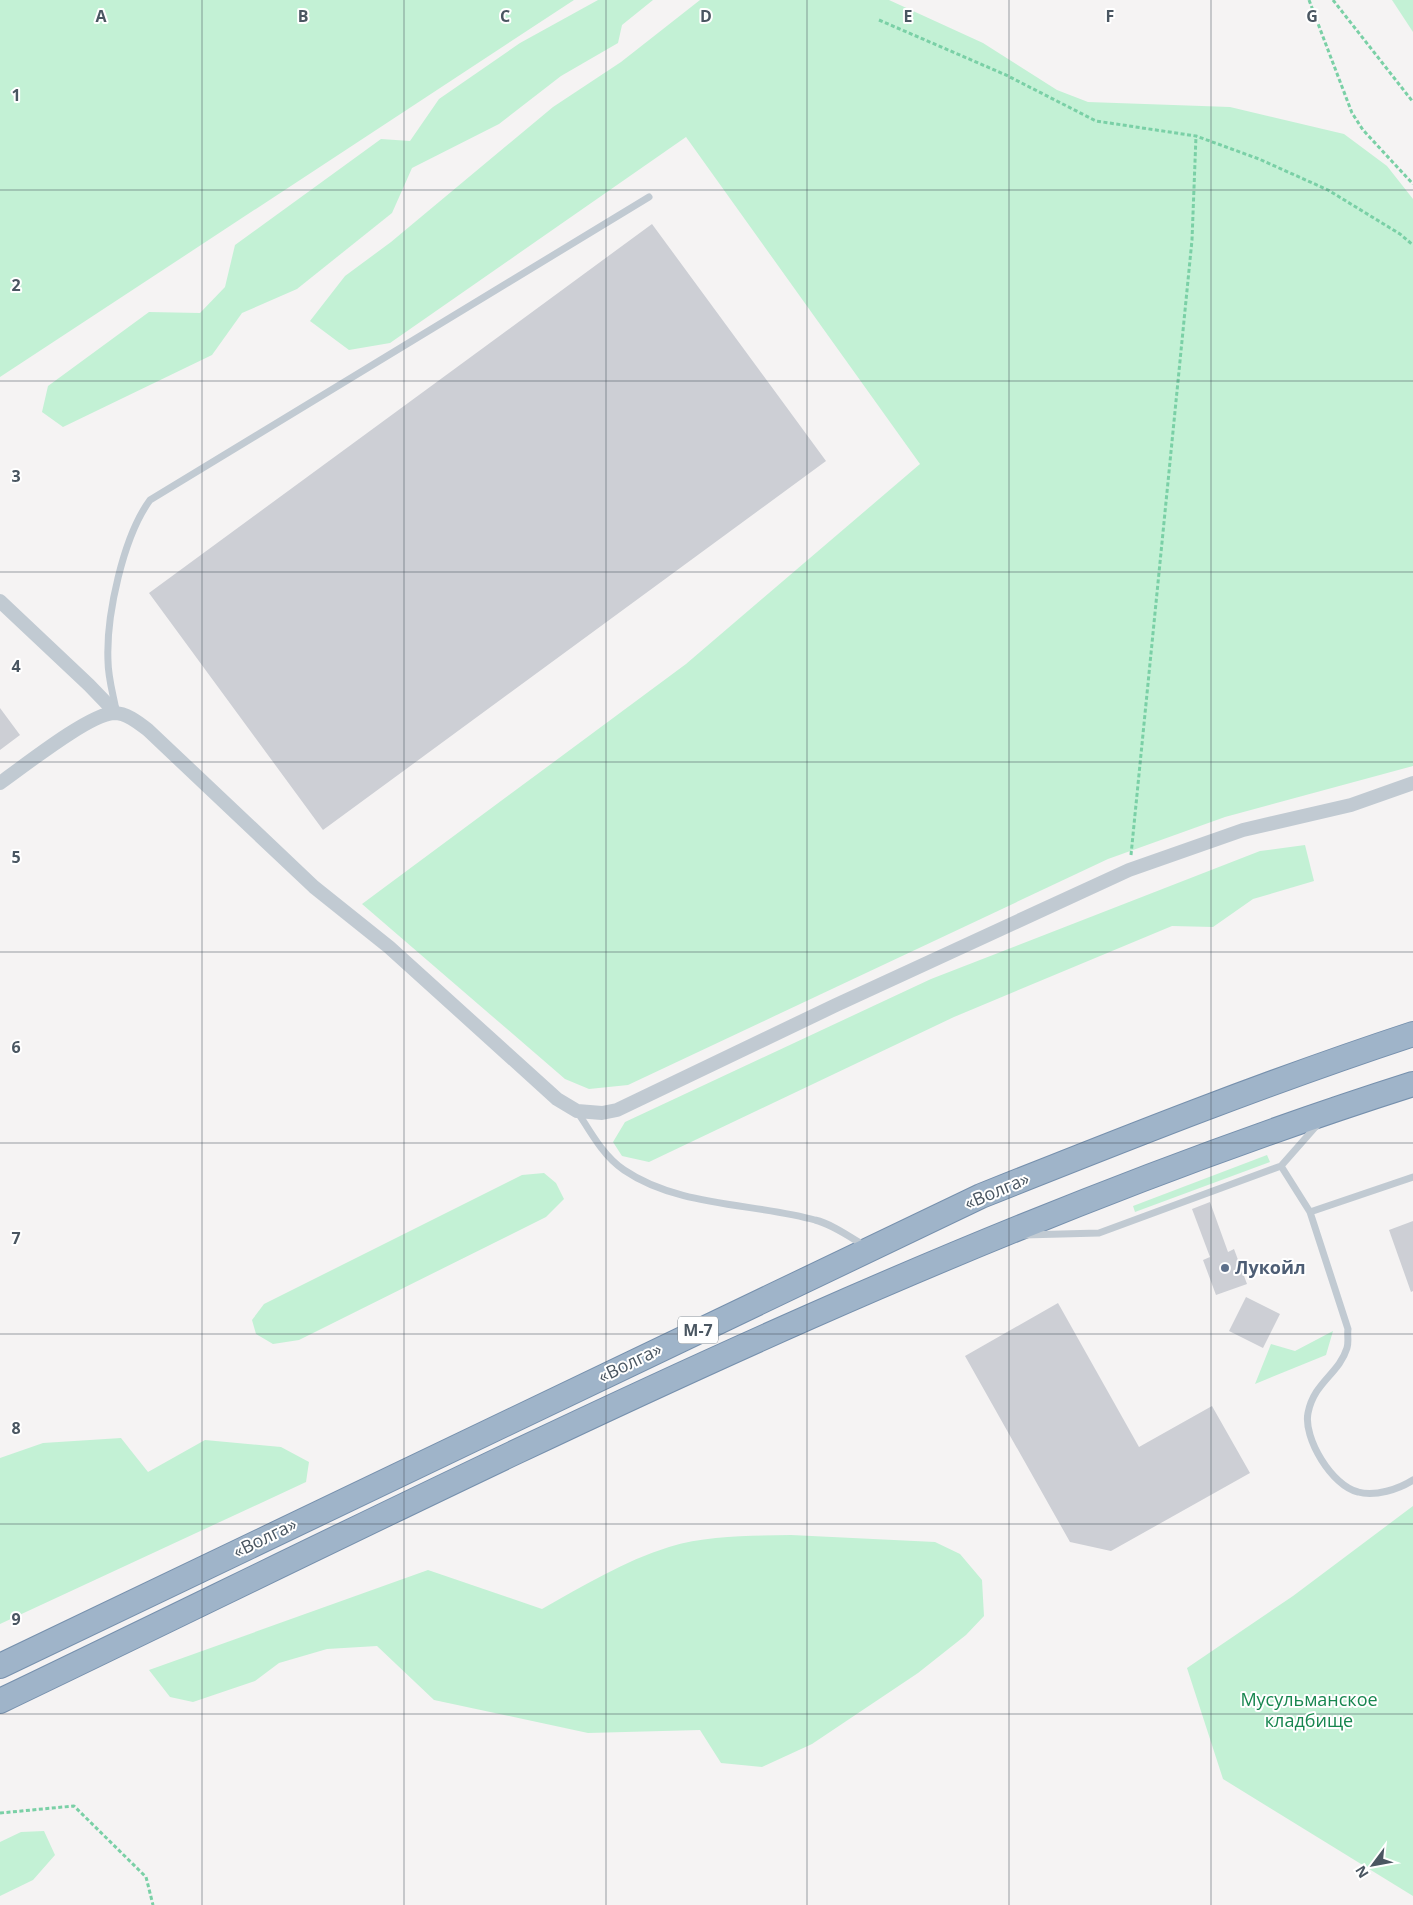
<svg xmlns="http://www.w3.org/2000/svg" width="1413" height="1905" font-family="'Open Sans',sans-serif">
	<style>
		.green { fill: #c3f1d5 }
		.building { fill: #cdcfd5 }
		.lines { fill: none; stroke-linecap: round; stroke-linejoin: round }
		.trunk-casing { stroke: #7690ad; stroke-width: 26 }
		.path { stroke: #7ad0a6; stroke-width: 3; stroke-dasharray: 4 2.5; stroke-linecap: butt }
		.service { stroke: #c1cad2; stroke-width: 7 }
		.minor { stroke: #c1cad2; stroke-width: 14 }
		.trunk { stroke: #9fb4c9; stroke-width: 24 }
		.grid { fill: none; stroke: #4a5661; stroke-width: 1; stroke-opacity: 0.55 }
		.service-dot { fill: #5c6f8a; stroke: #fff; stroke-width: 2 }
		.labels { text-anchor: middle; stroke-width: 4; stroke-linejoin: round; paint-order: stroke }
		.shield { fill: #fff; stroke: #808990; stroke-width: 1 }
		.shield-label { font-size: 16px; font-weight: bold; fill: #4a5661 }
		.street-label { font-size: 18px; fill: #4a5661; stroke: #fff }
		.service-label { font-size: 18px; font-weight: bold; fill: #4e5e75; stroke: #fff; text-anchor: start }
		.park-label { font-size: 18px; fill: #17864f; stroke: #fff }
		.grid-label { font-size: 16px; text-anchor: middle; font-weight: bold; fill: #4a5661; stroke: #fff; stroke-width: 4; stroke-linejoin: round; paint-order: stroke }
	</style>
	<rect width="100%" height="100%" fill="#f5f3f3"/>
	<!-- green -->
	<path class="green" d="M0,0H574L0,377Z
		M598,0H653L622,25L618,43L561,76L499,124L412,168L392,213L297,289L242,313L212,355L63,427L42,412L48,386L149,312L200,313L225,287L235,245L381,139L410,141L439,99L520,43Z
		M700,0H889L983,43L1057,90L1088,102L1230,107L1344,134L1387,166L1413,199V766L1225,817L1108,859L628,1085L589,1089L565,1079L362,904L686,664L920,464L686,137L390,343L349,350L310,321L345,276L391,242L553,107L621,62Z
		M1392,0H1413V32Z
		M1305,845L1314,881L1253,899L1213,927L1172,926L954,1017L649,1162L622,1156L613,1142L625,1122L931,979L1260,851Z
		M1267,1155L1270,1162L1135,1212L1133,1206Z
		M544,1173L556,1183L564,1199L546,1217L299,1340L273,1344L256,1334L252,1320L264,1304L522,1175Z
		M1333,1331L1326,1355L1255,1384L1271,1344L1295,1351Z
		M121,1438L148,1472L205,1440L281,1447L309,1462L306,1482L0,1624V1458L43,1443Z
		M1413,1506V1896L1223,1779L1187,1668L1293,1596Z
		M791,1535L935,1542L960,1554L982,1580L984,1616L966,1635L918,1673L812,1744L762,1767L721,1763L700,1730L588,1733L434,1700L377,1646L327,1649L279,1663L255,1681L193,1702L170,1697L149,1670L428,1570L542,1609C583,1586 624,1561 669,1547C708,1535 750,1536 791,1535Z
		M44,1831L55,1855L33,1880L0,1896V1842L21,1832Z"/>
	<!-- building -->
	<path class="building" d="M652,224L826,461L323,830L149,593Z
		M0,708L20,735L0,750Z
		M1210,1202L1228,1252L1234,1249L1247,1284L1216,1295L1203,1260L1210,1257L1192,1209Z
		M1413,1221V1291L1411,1292L1389,1230Z
		M1246,1297L1280,1314L1263,1348L1229,1331Z
		M1058,1303L1139,1447L1212,1406L1250,1473L1111,1551L1070,1542L965,1356Z"/>
	<g class="lines">
		<!-- trunk casing -->
		<g class="trunk-casing">
			<path id="trunk" d="M0,1666L981,1196C1124,1139 1267,1082 1413,1034
				M0,1701C463,1479 923,1240 1413,1084"/>
		</g>
		<!-- path -->
		<path class="path" d="M1309,0L1352,113L1363,130L1413,184
			M1333,0L1413,102
			M879,20L1006,75L1096,121L1196,136L1259,159L1328,190L1400,234L1413,245
			M1131,855L1192,240L1196,136
			M0,1813L74,1806L146,1877L153,1905"/>
		<!-- service -->
		<path class="service" d="M116,710C113,694 108,677 108,661C106,616 123,537 150,500L649,197
			M577,1111C590,1131 603,1156 624,1170C678,1207 754,1203 815,1220C832,1224 850,1237 865,1246
			M1281,1166L1310,1212L1348,1329C1347,1334 1349,1342 1347,1348C1339,1374 1314,1382 1308,1413C1303,1438 1332,1486 1358,1492C1375,1497 1399,1489 1413,1480
			M1310,1212L1413,1177
			M1024,1235L1099,1233L1281,1166L1318,1124"/>
		<!-- minor -->
		<path class="minor" d="M0,601L89,685L116,713
			M0,783C23,767 89,714 114,713C127,713 139,723 148,730L314,887L389,947L557,1099L577,1111L602,1113L617,1110L836,1005L1129,870L1243,830L1351,805L1413,783"/>
		<!-- trunk -->
		<use href="#trunk" class="trunk"/>
	</g>
	<!-- grid -->
	<path class="grid" d="M202,0V1905M404,0V1905M606,0V1905M807,0V1905M1009,0V1905M1211,0V1905M0,190H1413M0,381H1413M0,572H1413M0,762H1413M0,952H1413M0,1143H1413M0,1334H1413M0,1524H1413M0,1714H1413"/>
	<!-- markers -->
	<circle class="service-dot" cx="1225" cy="1268" r="5"/>
	<g class="labels">
		<!-- shield labels -->
		<rect class="shield" x="678" y="1316.5" width="40" height="27" rx="4"/>
		<g class="shield-label">
			<text x="698" y="1336">М-7</text>
		</g>
		<!-- street labels -->
		<g class="street-label">
			<text transform="translate(997 1191) rotate(-23)" y="6">«Волга»</text>
			<text transform="translate(630 1363) rotate(-26)" y="6">«Волга»</text>
			<text transform="translate(265 1538) rotate(-26)" y="6">«Волга»</text>
		</g>
		<!-- service labels -->
		<g class="service-label">
			<text x="1235" y="1274">Лукойл</text>
		</g>
		<!-- park labels -->
		<g class="park-label">
			<text x="1309" y="1706">Мусульманское<tspan x="1309" dy="21">кладбище</tspan></text>
		</g>
	</g>
	<g class="grid-label">
		<text x="101" y="22">A</text>
		<text x="303" y="22">B</text>
		<text x="505" y="22">C</text>
		<text x="706" y="22">D</text>
		<text x="908" y="22">E</text>
		<text x="1110" y="22">F</text>
		<text x="1312" y="22">G</text>
		<text x="16" y="101">1</text>
		<text x="16" y="291">2</text>
		<text x="16" y="482">3</text>
		<text x="16" y="672">4</text>
		<text x="16" y="863">5</text>
		<text x="16" y="1053">6</text>
		<text x="16" y="1244">7</text>
		<text x="16" y="1434">8</text>
		<text x="16" y="1625">9</text>
	</g>
	<!-- north arrow -->
	<g transform="translate(1373 1865) rotate(238)" stroke="#ffffff" stroke-width="4" paint-order="stroke">
	<path d="M0-4L9 19L0 12L-9 19Z" fill="#4a5661"/>
	<text y="-8" font-size="14" font-weight="bold" text-anchor="middle" fill="#4a5661">N</text>
	</g>
</svg>
